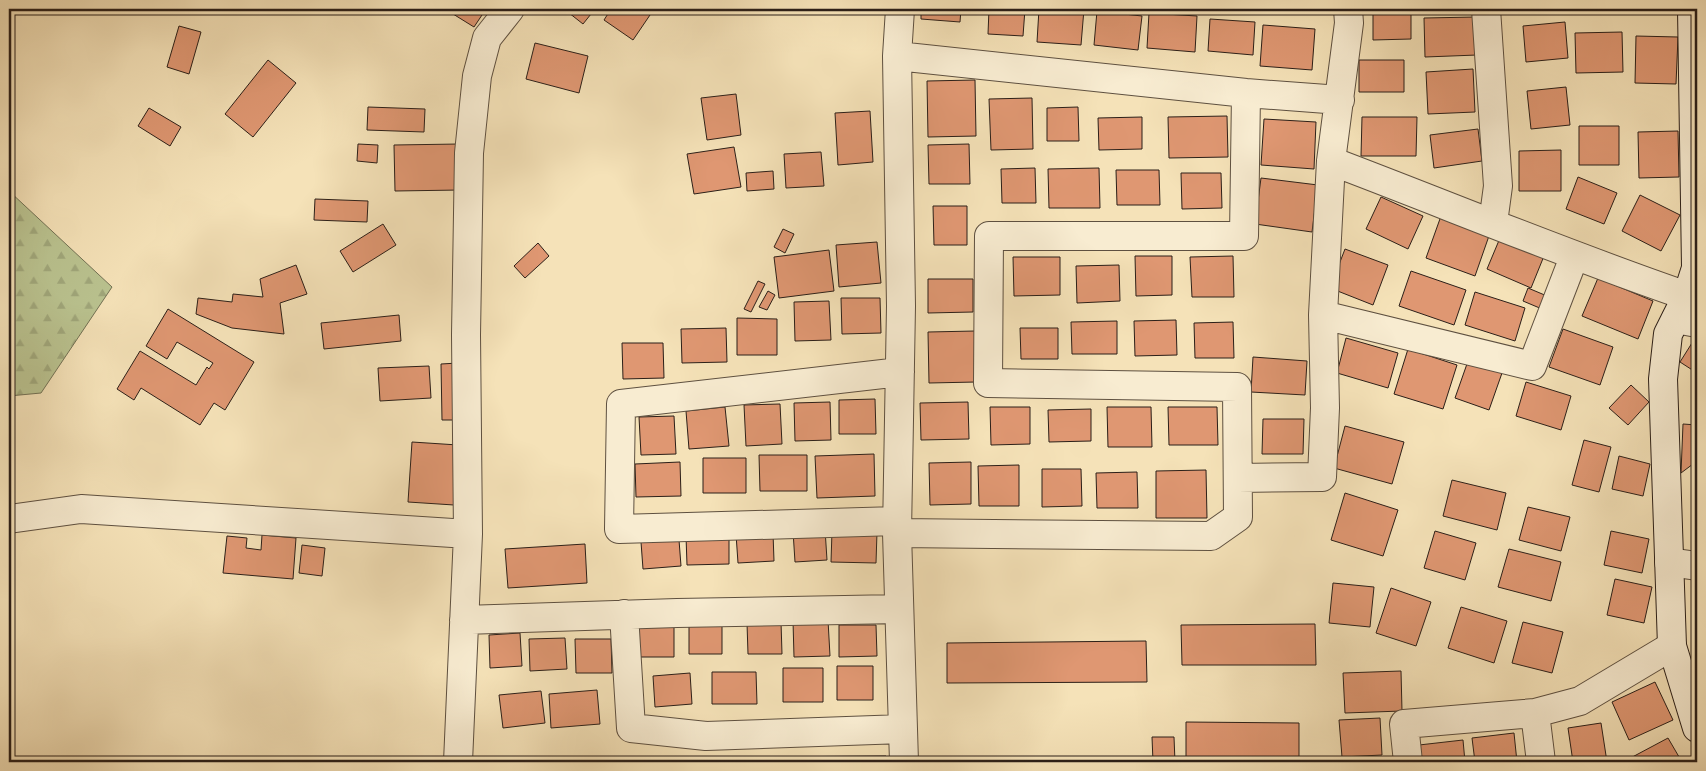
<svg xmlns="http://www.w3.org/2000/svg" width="1706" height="771" font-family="Alegreya,serif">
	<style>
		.forest { fill: url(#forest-firs); stroke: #727154 }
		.building { fill: #df9772; stroke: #2b1f18 }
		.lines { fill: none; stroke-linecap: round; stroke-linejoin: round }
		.street-casing { stroke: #5e5040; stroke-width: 30 }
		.secondary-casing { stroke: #2b1f18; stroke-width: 30 }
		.street { stroke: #f8ecd1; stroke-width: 28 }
		.secondary { stroke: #f8ecd1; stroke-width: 28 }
	</style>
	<defs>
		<pattern id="forest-firs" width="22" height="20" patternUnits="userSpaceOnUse" patternTransform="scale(1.25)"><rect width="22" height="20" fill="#bac390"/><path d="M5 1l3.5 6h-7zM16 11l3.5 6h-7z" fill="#a0a77b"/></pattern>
	</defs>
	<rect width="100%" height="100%" fill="#f5e2b8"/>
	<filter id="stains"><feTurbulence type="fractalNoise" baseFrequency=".004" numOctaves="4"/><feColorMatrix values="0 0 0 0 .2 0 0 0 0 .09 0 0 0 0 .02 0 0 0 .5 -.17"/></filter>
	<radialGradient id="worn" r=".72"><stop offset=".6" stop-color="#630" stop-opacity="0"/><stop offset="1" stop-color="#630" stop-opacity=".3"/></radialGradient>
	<!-- forest -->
	<path class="forest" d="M9,191L112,287L41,393L9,396Z"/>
	<!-- building -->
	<path class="building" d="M445,9H486L474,27Z
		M564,9H595L583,24Z
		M611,9H640L650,15L633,40L604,20Z
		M921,9H961L960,22L921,19Z
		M989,9H1025L1023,36L988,34Z
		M1039,9H1084L1081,45L1037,42Z
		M1373,9H1411V39L1373,40Z
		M1097,11L1142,16L1138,50L1094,45Z
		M1149,13L1197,16L1195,52L1147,48Z
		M1476,17L1477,55L1425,57L1424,18Z
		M1210,19L1255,22L1253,55L1208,51Z
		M1565,22L1568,58L1526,62L1523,26Z
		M1263,25L1315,29L1312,70L1260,66Z
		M179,26L201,32L189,74L167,67Z
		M1622,32L1623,72L1576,73L1575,33Z
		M1636,36L1678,37L1676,84L1635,83Z
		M535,43L588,56L579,93L526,79Z
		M268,60L296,83L253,137L225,114Z
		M1359,60H1404V92H1359Z
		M1473,69L1475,112L1428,114L1426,72Z
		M975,80L976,136L928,137L927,81Z
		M1566,87L1570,125L1531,129L1527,91Z
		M736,94L741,135L707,140L701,98Z
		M1032,98L1033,149L991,150L989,99Z
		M368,107L425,109L424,132L367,130Z
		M1078,107L1079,141H1047V108Z
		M149,108L181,127L170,146L138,126Z
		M870,111L873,162L838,165L835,113Z
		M1227,116L1228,157L1169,158L1168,117Z
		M1142,117V149L1099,150L1098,118Z
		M1362,117H1417L1416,156H1361Z
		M1264,119L1316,122L1314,169L1261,165Z
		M1579,126H1619V165H1579Z
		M1478,129L1482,161L1434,168L1430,135Z
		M1678,131L1679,177L1639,178L1638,132Z
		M358,144L378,145L377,163L357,161Z
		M459,144L460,190L395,191L394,145Z
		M969,144L970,184H929L928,145Z
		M734,147L741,187L694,194L687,154Z
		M1561,150V191H1519V151Z
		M821,152L824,186L786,188L784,154Z
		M1035,168L1036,203H1002L1001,169Z
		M1099,168L1100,208H1049L1048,169Z
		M1116,170H1159L1160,205H1117Z
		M773,171L774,189L747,191L746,173Z
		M1181,173H1221L1222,208L1182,209Z
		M1578,177L1617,193L1604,224L1566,209Z
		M1261,178L1318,185L1312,232L1255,224Z
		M1640,195L1680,215L1661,251L1622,231Z
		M1381,197L1423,216L1408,249L1366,229Z
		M315,199L368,201L367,222L314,220Z
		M933,206H967V245H934Z
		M1441,216L1490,233L1475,276L1426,258Z
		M383,224L396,245L353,272L340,251Z
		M783,229L794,234L785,253L774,247Z
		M1500,238L1544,256L1531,288L1487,269Z
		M877,242L881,283L839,287L836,245Z
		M538,243L549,256L525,278L514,266Z
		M1345,249L1388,265L1373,305L1330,288Z
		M829,250L834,291L779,298L774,257Z
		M1135,256H1172V295L1136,296Z
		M1233,256L1234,297H1192L1190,257Z
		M1013,257H1060V295L1014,296Z
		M296,265L307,294L280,303L284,334L232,328L196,314L198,298L232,302L233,294L263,297L260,279Z
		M1119,265L1120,301L1077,303L1076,266Z
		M1411,271L1466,290L1454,325L1399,306Z
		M1598,278L1653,301L1638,339L1582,316Z
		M928,279H973V312L928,313Z
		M758,281L765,284L751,312L744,309Z
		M1528,288L1547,296L1542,309L1523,301Z
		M768,291L775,295L767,310L759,307Z
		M1475,292L1525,308L1515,341L1465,325Z
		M841,298H880L881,333L842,334Z
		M829,301L831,340L795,341L794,302Z
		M168,309L254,362L225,410L214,403L200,425L141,388L134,400L117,389L140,351L196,385L207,367L209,369L213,363L177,342L167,359L146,346Z
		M399,315L401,341L324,349L321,323Z
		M737,318L777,319V355H737Z
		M1176,320L1177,355L1135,356L1134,321Z
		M1117,321V354H1072L1071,322Z
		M1233,322L1234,358H1195L1194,323Z
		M726,328L727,362L682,363L681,329Z
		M1020,328H1058V359H1021Z
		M1563,329L1613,347L1600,385L1549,367Z
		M975,331L976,382L929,383L928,332Z
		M1697,335V373L1680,362Z
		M1346,338L1398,353L1388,388L1337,373Z
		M622,343H663L664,378L623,379Z
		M1408,349L1457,365L1443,409L1394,394Z
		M1253,357L1307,361L1305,395L1251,392Z
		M1468,361L1502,373L1489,410L1455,398Z
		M458,363L459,420H442L441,364Z
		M429,366L431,398L380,401L378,368Z
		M1526,382L1571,396L1561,430L1516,416Z
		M1631,385L1649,402L1628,425L1609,408Z
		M875,399L876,434H839V400Z
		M830,402L831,440L795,441L794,403Z
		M968,402L969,439L921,440L920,403Z
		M780,404L782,444L746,446L744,405Z
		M725,407L729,446L689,449L686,411Z
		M990,407H1030V444L991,445Z
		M1107,407H1151L1152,447H1108Z
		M1168,407H1217L1218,445H1169Z
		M1091,409V441L1049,442L1048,410Z
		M674,416L676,454L641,455L639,417Z
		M1263,419H1304L1303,454H1262Z
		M1683,424L1697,425V461L1681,473Z
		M1345,426L1404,442L1392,484L1334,468Z
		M1584,440L1611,447L1599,492L1572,485Z
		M412,442L458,445L454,505L408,502Z
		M874,454L875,496L817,498L815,456Z
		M759,455H807V491H760Z
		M1619,456L1650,464L1643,496L1612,489Z
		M703,458H746V493H703Z
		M680,462L681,496L636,497L635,464Z
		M971,462V504L930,505L929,463Z
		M1019,465V506H979L978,466Z
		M1042,469H1081L1082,506L1042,507Z
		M1206,470L1207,518H1156V471Z
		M1137,472L1138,508H1097L1096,473Z
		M1452,480L1506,493L1497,530L1443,516Z
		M1345,493L1398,510L1383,556L1331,540Z
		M1528,507L1570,517L1561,551L1519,540Z
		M825,529L827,560L795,562L793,531Z
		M832,531L877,532L876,563L831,562Z
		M1435,531L1476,543L1465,580L1424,568Z
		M1611,531L1649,539L1642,573L1604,565Z
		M773,533L774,561L738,563L736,534Z
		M262,535L296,538L293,579L223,573L227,536L247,538L246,548L261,550Z
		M729,535V564L687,565L686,536Z
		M679,540L681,566L643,569L641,542Z
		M585,544L587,583L508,588L505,549Z
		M302,545L325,548L322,576L299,573Z
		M1509,549L1561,562L1551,601L1498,587Z
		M1615,579L1652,587L1644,623L1607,615Z
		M1333,583L1374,587L1370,627L1329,623Z
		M1391,588L1431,602L1416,646L1376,633Z
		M1461,607L1507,621L1494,663L1448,648Z
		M828,620L830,656L794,657L793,621Z
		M781,622L782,654H748L747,623Z
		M1523,622L1563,632L1552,673L1512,663Z
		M639,624L674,625V657H638Z
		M689,624H722V654H689Z
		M1315,624L1316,665H1182L1181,625Z
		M839,625H876L877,656L839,657Z
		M520,633L522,666L490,668L489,635Z
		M565,638L567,669L530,671L529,639Z
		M575,639H611L612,673H576Z
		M1146,641L1147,682L947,683V643Z
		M837,666H873V700H837Z
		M783,668H823V702H783Z
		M1401,671L1402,711L1345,713L1343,673Z
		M712,672H756L757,704H712Z
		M690,673L692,704L655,707L653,676Z
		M1655,682L1673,720L1629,740L1612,702Z
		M597,690L600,724L551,728L549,694Z
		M541,691L545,723L503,728L499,695Z
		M1380,718L1382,755L1342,757L1339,720Z
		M1186,722L1299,723V762H1186Z
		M1601,723L1607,762H1573L1568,728Z
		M1514,733L1517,762H1475L1472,738Z
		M1152,737H1174L1175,762H1153Z
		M1668,738L1682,762H1623Z
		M1463,740L1465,762H1421L1419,745Z
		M886,756V762H621V758Z"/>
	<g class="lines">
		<!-- street casing -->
		<g class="street-casing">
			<path id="street" d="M900,9L897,56L901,306L897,533L904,762
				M1486,9L1498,186L1493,223
				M897,56L1246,93L1340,100
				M1331,161C1450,206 1567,255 1687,296
				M1323,315L1532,366L1574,257
				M1676,319L1697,323
				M1238,478L1322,477L1325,408L1323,315L1331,161L1349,23L1348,9
				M9,519L81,509L468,534
				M897,521L619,529L621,404L900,372
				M897,533L1211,536L1238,517L1237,387L988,383L989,236H1244L1246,93
				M1669,562L1697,566
				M624,614L631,728L706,736L903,729
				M464,620L677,613L899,609
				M1535,713L1580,701L1672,646
				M458,762L468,534L466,335L469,153L477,76L487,38L510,9
				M1408,762L1404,724L1535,713L1541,762"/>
		</g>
		<!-- secondary casing -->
		<g class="secondary-casing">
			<path id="secondary" d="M1692,9L1696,268L1687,296L1668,334L1663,379L1672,646L1697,728"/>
		</g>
		<!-- street -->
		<use href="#street" class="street"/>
		<!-- secondary -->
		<use href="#secondary" class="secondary"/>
	</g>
	<!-- margin -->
	<rect width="1706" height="771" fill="none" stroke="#f5e2b8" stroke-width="30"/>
	<rect x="10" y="10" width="1686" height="751" fill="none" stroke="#2b1f18" stroke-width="2.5"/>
	<rect x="15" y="15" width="1676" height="741" fill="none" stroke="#2b1f18"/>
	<rect width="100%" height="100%" filter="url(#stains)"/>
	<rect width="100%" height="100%" fill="url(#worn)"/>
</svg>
